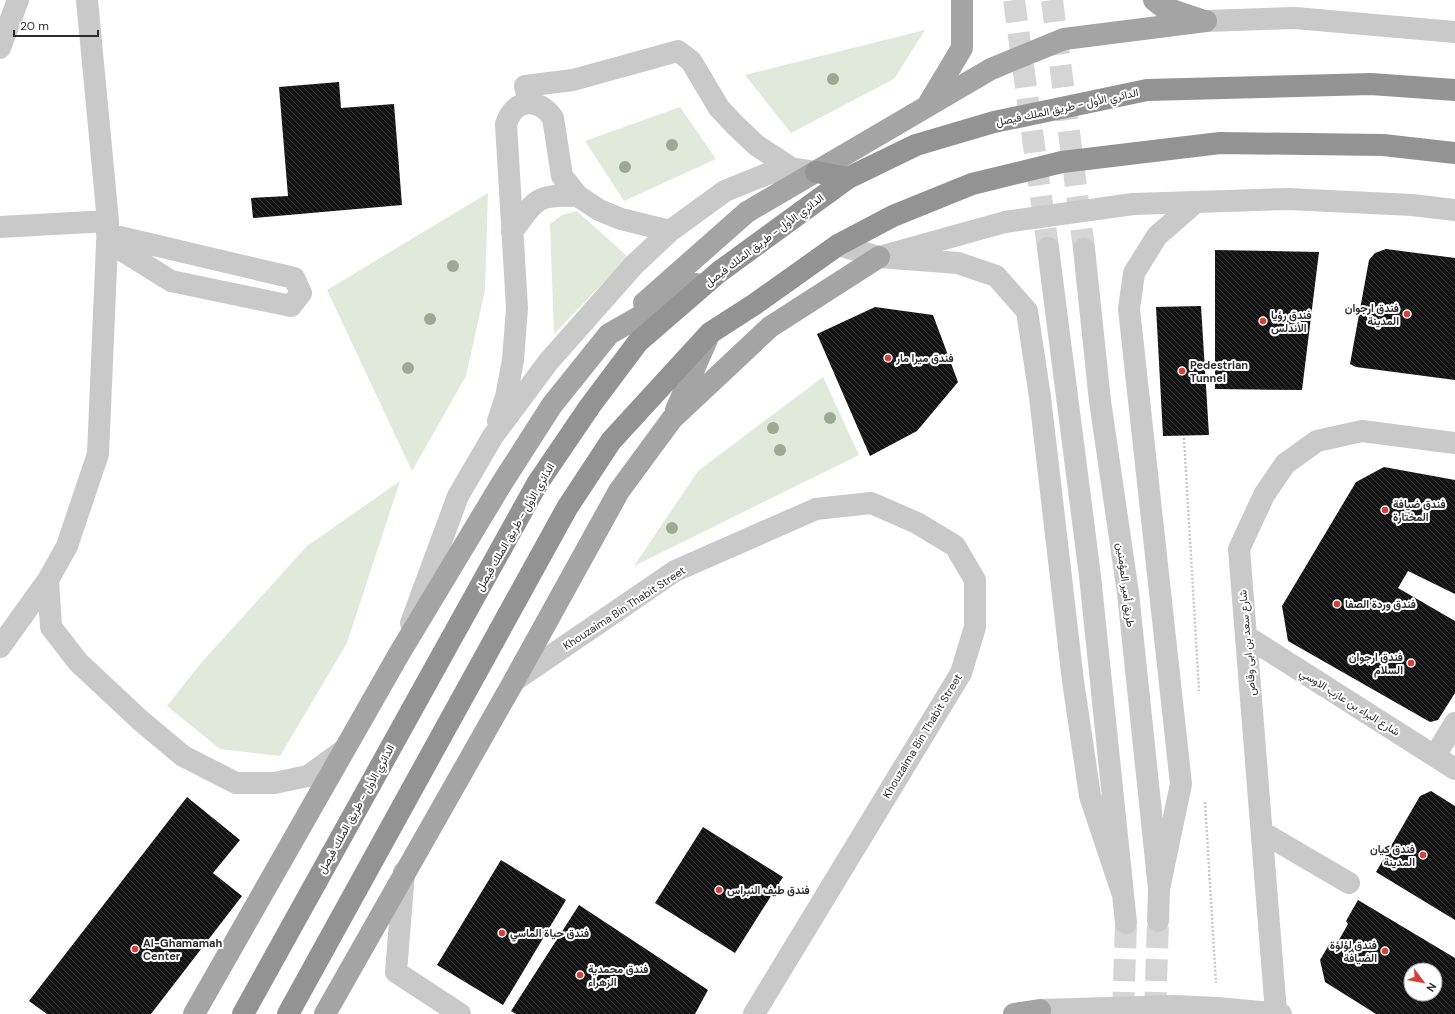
<svg xmlns="http://www.w3.org/2000/svg" width="1455" height="1014" font-family="'DM Sans',Vazirmatn,sans-serif">
	<style>
		.green { fill: #e0e9da }
		.building { fill: url(#building-back-hatch); fill-rule: evenodd }
		.lines { fill: none; stroke-linecap: round; stroke-linejoin: round }
		.minor-tunnel { stroke: #d5d5d5; stroke-width: 22; stroke-dasharray: 22 11; stroke-linecap: butt }
		.path { stroke: #c9c9c9; stroke-width: 2.5; stroke-dasharray: 2 2; stroke-linecap: butt }
		.minor { stroke: #c9c9c9; stroke-width: 22 }
		.major { stroke: #a4a4a4; stroke-width: 22 }
		.highway { stroke: #939393; stroke-width: 22 }
		.tree { fill: #9caa94 }
		.poi-dot { fill: #d83e38; stroke: #fff; stroke-width: 1.5 }
		.labels { text-anchor: middle; stroke-width: 4; stroke-linejoin: round; paint-order: stroke }
		.street-label { font-size: 11px; fill: #2c2c2c; stroke: #fff }
		.poi-label { font-size: 11px; font-weight: bold; fill: #2c2c2c; stroke: #fff; text-anchor: start }
	</style>
	<defs>
		<pattern id="building-back-hatch" width="6" height="6" patternUnits="userSpaceOnUse"><rect width="6" height="6" fill="#131313"/><path d="M-1 5l2 2M0 0l6 6M5-1l2 2" fill="none" stroke="#363636"/></pattern>
	</defs>
	<rect width="100%" height="100%" fill="#fff"/>
	<!-- green -->
	<path class="green" d="M925,30L894,79L791,133L745,75Z
		M680,107L716,159L624,201L585,141Z
		M488,193L485,290L466,376L412,471L327,290Z
		M577,211L628,257L554,334L550,224L562,215Z
		M823,377L859,455L634,566L698,471Z
		M400,481L347,643L280,756L220,749L167,706L202,662L307,546Z"/>
	<!-- building -->
	<path class="building" d="M339,82L341,108L394,104L402,205L253,218L251,198L288,196L279,87Z
		M1386,249L1455,258V380L1356,367L1350,364L1369,260L1375,253Z
		M1215,250L1319,252L1302,390L1215,389Z
		M1201,306L1209,435L1163,436L1156,307Z
		M875,307L933,315L958,382L917,431L870,456L817,334Z
		M1384,467L1455,480V594L1408,571L1398,588L1455,621V693L1438,720L1430,722L1288,641L1282,606L1356,482Z
		M1431,791L1455,806V920L1376,872L1420,796Z
		M187,797L240,840L213,873L242,896L151,1014H47L29,1001Z
		M703,827L783,877L735,953L655,903Z
		M501,860L566,900L503,1005L437,965Z
		M1358,900L1455,958V1014H1376L1325,982L1320,960L1330,943L1336,945L1348,924L1346,921ZM1411,970H1435V994H1411Z
		M579,905L708,990L695,1014H516L511,1011Z"/>
	<g class="lines">
		<!-- minor-tunnel -->
		<path class="minor-tunnel" d="M1014,0L1048,248
			M1052,0L1084,249
			M1123,1014L1126,923
			M1155,1014L1158,921"/>
		<!-- path -->
		<path class="path" d="M1184,438L1199,691
			M1205,802L1216,983"/>
		<!-- minor -->
		<path class="minor" d="M1206,21L1295,18L1455,32
			M0,48L18,0
			M529,103L525,86L573,80L678,51L691,61L719,108L735,125L756,145L791,168
			M0,227L108,221L87,0
			M512,232C536,199 536,194 578,196
			M107,241L171,281L291,306L301,293L294,278L107,234
			M838,245L879,257L1005,222L1133,204L1288,199L1412,205L1455,210
			M1048,248L1090,576L1126,923
			M1084,249L1100,401L1128,593L1159,889L1158,921
			M879,257L958,263L996,276L1027,311L1040,397L1073,681L1090,796L1122,892
			M498,421L506,397L513,360L517,308L506,124C514,99 538,96 553,118L562,176L578,196L599,210L621,219L670,231
			M48,580L51,627L78,662L140,720L183,756L236,783H274L308,776L344,750
			M411,623L458,496L493,436L549,361L634,265L670,231L725,191L767,174L791,168L816,172
			M1246,636L1455,769
			M0,647L48,580L67,546L98,454L108,221
			M514,681L675,571L816,509L871,503L917,523L955,546L975,580V627L961,673L754,1014
			M1435,756L1455,723
			M1262,832L1349,883
			M404,872L396,972L460,1014
			M1159,889L1181,784L1129,309L1134,273L1157,236L1196,202
			M1040,1010L1175,1006L1217,1008L1281,1014
			M1276,1012L1239,549L1264,495L1285,464L1317,441L1362,431L1455,443"/>
		<!-- major -->
		<path class="major" d="M1154,0L1163,7L1201,20
			M929,103L962,48V0
			M644,303L747,212L991,69L1064,39L1206,21
			M676,410L708,337
			M194,1014L399,654L502,483L552,405L609,334L697,284
			M325,1014L514,681L619,491L672,419L770,327L879,257
			M1014,1014L1040,1010"/>
		<!-- highway -->
		<path class="highway" d="M816,172L848,178
			M243,1014L537,484L590,406L638,342L719,272L848,178L916,145L994,122L1147,90L1371,84L1455,90
			M288,1014L567,508L611,441L710,333L755,304L838,245L893,216L972,184L1062,162L1220,143L1383,145L1455,153"/>
	</g>
	<!-- trees -->
	<g class="tree">
		<circle cx="833" cy="79" r="6"/>
		<circle cx="672" cy="145" r="6"/>
		<circle cx="625" cy="167" r="6"/>
		<circle cx="453" cy="266" r="6"/>
		<circle cx="430" cy="319" r="6"/>
		<circle cx="408" cy="368" r="6"/>
		<circle cx="830" cy="418" r="6"/>
		<circle cx="773" cy="428" r="6"/>
		<circle cx="780" cy="450" r="6"/>
		<circle cx="672" cy="528" r="6"/>
	</g>
	<!-- markers -->
	<g class="poi-dot">
		<circle cx="1407" cy="314" r="4"/>
		<circle cx="1263" cy="321" r="4"/>
		<circle cx="888" cy="358" r="4"/>
		<circle cx="1182" cy="371" r="4"/>
		<circle cx="1385" cy="510" r="4"/>
		<circle cx="1337" cy="604" r="4"/>
		<circle cx="1411" cy="663" r="4"/>
		<circle cx="1423" cy="855" r="4"/>
		<circle cx="719" cy="890" r="4"/>
		<circle cx="502" cy="933" r="4"/>
		<circle cx="135" cy="949" r="4"/>
		<circle cx="1385" cy="951" r="4"/>
		<circle cx="580" cy="975" r="4"/>
	</g>
	<g class="labels">
		<!-- street labels -->
		<g class="street-label">
			<text transform="translate(1067 107) rotate(-12)" y="4">الدائري الأول - طريق الملك فيصل</text>
			<text transform="translate(764 240) rotate(-37)" y="4">الدائري الأول - طريق الملك فيصل</text>
			<text transform="translate(515 527) rotate(-60)" y="4">الدائري الأول - طريق الملك فيصل</text>
			<text transform="translate(1126 585) rotate(83)" y="4">طريق أمير المؤمنين</text>
			<text transform="translate(624 608) rotate(-33)" y="4">Khouzaima Bin Thabit Street</text>
			<text transform="translate(1247 643) rotate(-95)" y="4">شارع سعد بن ابى وقاص</text>
			<text transform="translate(1350 702) rotate(32)" y="4">شارع البراء بن عازب الاوسي</text>
			<text transform="translate(922 736) rotate(-59)" y="4">Khouzaima Bin Thabit Street</text>
			<text transform="translate(356 809) rotate(-61)" y="4">الدائري الأول - طريق الملك فيصل</text>
		</g>
		<!-- poi labels -->
		<g class="poi-label">
			<text x="1399" y="312" text-anchor="end">فندق ارجوان<tspan x="1399" dy="13">المدينة</tspan></text>
			<text x="1271" y="319">فندق رؤيا<tspan x="1271" dy="13">الأندلس</tspan></text>
			<text x="896" y="362">فندق ميرا مار</text>
			<text x="1190" y="369">Pedestrian<tspan x="1190" dy="13">Tunnel</tspan></text>
			<text x="1393" y="508">فندق ضيافة<tspan x="1393" dy="13">المختارة</tspan></text>
			<text x="1345" y="608">فندق وردة الصفا</text>
			<text x="1403" y="661" text-anchor="end">فندق ارجوان<tspan x="1403" dy="13">السلام</tspan></text>
			<text x="1415" y="853" text-anchor="end">فندق كيان<tspan x="1415" dy="13">المدينة</tspan></text>
			<text x="727" y="894">فندق طيف النبراس</text>
			<text x="510" y="937">فندق حياة الماسي</text>
			<text x="143" y="947">Al-Ghamamah<tspan x="143" dy="13">Center</tspan></text>
			<text x="1377" y="949" text-anchor="end">فندق لؤلؤة<tspan x="1377" dy="13">الضيافة</tspan></text>
			<text x="588" y="973">فندق محمدية<tspan x="588" dy="13">الزهراء</tspan></text>
		</g>
	</g>
	<!-- north arrow -->
	<g transform="translate(1423 982) rotate(122)"><circle r="19" fill="#ffffff" stroke="#ababab"/>
	<path d="M0-3L7 15L0 10L-7 15Z" fill="#d83e38"/>
	<text y="-6" font-size="11" font-weight="bold" text-anchor="middle" fill="#2c2c2c">N</text>
	</g>
	<!-- scale -->
	<path d="M14 30v6h84v-6" fill="none" stroke="#2c2c2c" stroke-width="2"/>
	<text x="20" y="30" font-size="12" fill="#2c2c2c" stroke="#ffffff" stroke-width="3" paint-order="stroke">20 m</text>
</svg>
